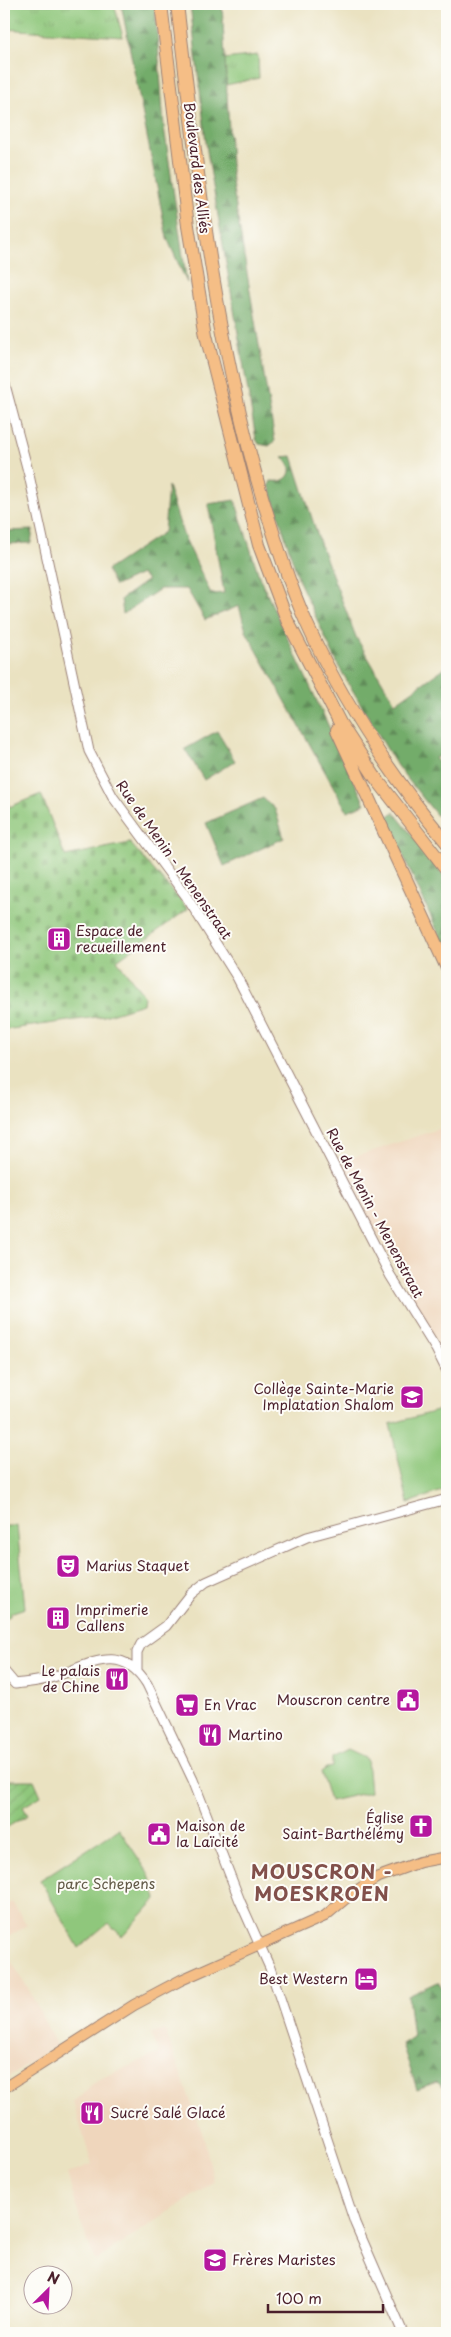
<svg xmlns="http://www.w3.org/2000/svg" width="451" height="2337" font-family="'Playpen Sans',sans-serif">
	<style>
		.built { fill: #efd6bc }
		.grass { fill: url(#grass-tufts); stroke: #6c7353 }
		.forest { fill: url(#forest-firs); stroke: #5e664b }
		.cemetery { fill: url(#cemetery-stones); stroke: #6c7353 }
		.park { fill: #8fc77b; stroke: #6c7353 }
		.garden { fill: url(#garden-furrows); stroke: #6c7353 }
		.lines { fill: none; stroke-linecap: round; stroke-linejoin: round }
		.minor-casing { stroke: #9a8076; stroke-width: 11 }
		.major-casing { stroke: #9a8076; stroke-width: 12 }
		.highway-casing { stroke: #9a8076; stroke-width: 14 }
		.minor { stroke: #fff; stroke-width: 9 }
		.major { stroke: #f5be86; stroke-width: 10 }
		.highway { stroke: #f5be86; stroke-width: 12 }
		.labels { text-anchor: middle; stroke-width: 4; stroke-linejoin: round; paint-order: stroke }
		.street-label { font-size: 14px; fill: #4a1f2b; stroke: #fdfcf7 }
		.poi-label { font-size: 14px; fill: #4a1f2b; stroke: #fdfcf7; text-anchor: start }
		.park-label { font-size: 14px; fill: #625a47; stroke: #fdfcf7 }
		.district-label { font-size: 19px; font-weight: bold; letter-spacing: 1px; fill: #82504b; stroke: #fdfcf7 }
	</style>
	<defs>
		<pattern id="grass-tufts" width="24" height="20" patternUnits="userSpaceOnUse" patternTransform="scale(1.25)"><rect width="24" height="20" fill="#8fc77b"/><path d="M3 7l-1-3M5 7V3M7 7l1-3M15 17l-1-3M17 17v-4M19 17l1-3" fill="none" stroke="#7daa6a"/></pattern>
		<pattern id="forest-firs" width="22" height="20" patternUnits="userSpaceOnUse" patternTransform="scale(1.25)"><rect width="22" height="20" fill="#73ac6b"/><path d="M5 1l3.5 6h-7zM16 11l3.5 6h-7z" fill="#608b58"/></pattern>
		<pattern id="cemetery-stones" width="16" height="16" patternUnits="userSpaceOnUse" patternTransform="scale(1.25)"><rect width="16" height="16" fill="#8fc77b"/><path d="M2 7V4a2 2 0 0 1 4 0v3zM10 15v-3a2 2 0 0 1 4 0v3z" fill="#7daa6a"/></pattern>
		<pattern id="garden-furrows" width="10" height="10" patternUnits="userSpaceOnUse" patternTransform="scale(1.25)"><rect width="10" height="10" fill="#8fc77b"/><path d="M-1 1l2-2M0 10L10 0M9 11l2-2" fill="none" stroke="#7daa6a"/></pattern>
	</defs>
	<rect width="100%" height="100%" fill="#fdfcf7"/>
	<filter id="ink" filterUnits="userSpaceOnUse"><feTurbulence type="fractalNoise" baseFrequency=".02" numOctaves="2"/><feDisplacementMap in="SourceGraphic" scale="10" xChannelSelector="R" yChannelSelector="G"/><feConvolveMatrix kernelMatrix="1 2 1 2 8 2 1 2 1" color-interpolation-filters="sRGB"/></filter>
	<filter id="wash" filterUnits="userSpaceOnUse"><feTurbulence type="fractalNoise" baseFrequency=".0096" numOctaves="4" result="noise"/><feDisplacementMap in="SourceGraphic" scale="20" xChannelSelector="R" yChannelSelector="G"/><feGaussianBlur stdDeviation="1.12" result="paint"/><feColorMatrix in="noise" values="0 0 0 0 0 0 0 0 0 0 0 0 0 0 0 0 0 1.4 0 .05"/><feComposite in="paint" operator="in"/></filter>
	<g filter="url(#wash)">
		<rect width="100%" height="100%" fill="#eae2c1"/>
		<!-- built -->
		<path class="built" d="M447,1126V1349L442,1352L336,1158L349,1159Z
			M12,1902L27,1925L4,1940V1906Z
			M4,1950L28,1988L56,2045L4,2080Z
			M165,2030L204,2138L214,2182L95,2261L81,2223L67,2174L92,2164L73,2102L97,2080L159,2053L151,2033Z"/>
		<!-- grass -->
		<path class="grass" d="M4,4H114L123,37L4,29Z
			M258,55L259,78L226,85L224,59Z"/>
		<!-- forest -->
		<path class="forest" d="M121,4H155L164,127L187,283L167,238Z
			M190,4H222L232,183L275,441L269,446L259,444L256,439L207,151Z
			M292,456L320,543L356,637L395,703L447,666V753L435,758L447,773V828L397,766L339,667L299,581L269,485L271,481C275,481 279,482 283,480C294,475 291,462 282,457Z
			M168,486L183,534L211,594L224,593L208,504L235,500L260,579L365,804L347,811L246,631L239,606L205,620L187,589H160L123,614L121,599L148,580L141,574L115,586L107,570L164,532Z
			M33,530L31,543L4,544V531Z
			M217,731L235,761L204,780L185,749Z
			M263,798L275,809L284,838L224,866L206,823Z
			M394,812L447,880V952L386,818Z
			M438,1982L447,1996V2090L437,2082L417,2089L402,2044L413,2037L408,1996Z"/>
		<!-- cemetery -->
		<path class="cemetery" d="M41,794L65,856L130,843L188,909L117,960L144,996L143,1004L104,1016L4,1030V796H6L9,807Z"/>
		<!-- park -->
		<path class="park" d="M447,1408V1489L408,1503L390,1424Z
			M4,1526H17L25,1608L10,1613V1616L4,1619Z
			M348,1750L367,1759L370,1792L330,1801L321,1772L326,1768L332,1767V1758Z
			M119,1829L149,1874L156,1899L122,1937L109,1923L79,1948L40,1880Z"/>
		<!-- garden -->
		<path class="garden" d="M4,1780H34L41,1796L23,1807L28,1815L4,1829Z"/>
	</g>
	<g filter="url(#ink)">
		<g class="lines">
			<!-- minor casing -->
			<g class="minor-casing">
				<path id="minor" d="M4,381L29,475L89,751L113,797L186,896L237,977L390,1275L436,1349L447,1371
					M137,1669V1652L141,1644L166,1626L191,1594L206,1582L307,1537L447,1499
					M4,1671L15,1684C27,1682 39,1682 50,1678C87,1667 120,1640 147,1684L193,1780L240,1901L270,1968L355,2223L403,2333"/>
			</g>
			<!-- major casing -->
			<g class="major-casing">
				<path id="major" d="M4,2088L134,2005L181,1980L325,1916L350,1895L376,1878L420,1862L447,1857"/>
			</g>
			<!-- highway casing -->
			<g class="highway-casing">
				<path id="highway" d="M161,4L188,226L206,335L259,545L287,620L340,723L375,777L447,870
					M177,4C197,171 215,339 263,500C276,542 289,584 307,624C343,704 391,776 447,843
					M337,730L447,968"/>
			</g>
			<!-- minor -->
			<use href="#minor" class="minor"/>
			<!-- major -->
			<use href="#major" class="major"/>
			<!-- highway -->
			<use href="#highway" class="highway"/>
		</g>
	</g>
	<!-- icons -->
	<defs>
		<g id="building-square" transform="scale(1.25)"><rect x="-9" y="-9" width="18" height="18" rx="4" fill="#b5179e" stroke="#fdfcf7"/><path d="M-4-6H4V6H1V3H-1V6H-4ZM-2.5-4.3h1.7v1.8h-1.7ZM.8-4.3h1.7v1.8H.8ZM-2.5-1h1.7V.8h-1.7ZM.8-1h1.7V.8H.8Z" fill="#fff"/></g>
		<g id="school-square" transform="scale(1.25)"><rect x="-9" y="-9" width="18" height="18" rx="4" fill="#b5179e" stroke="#fdfcf7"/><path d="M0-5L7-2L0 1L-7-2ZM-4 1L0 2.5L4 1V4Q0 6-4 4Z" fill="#fff"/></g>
		<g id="theatre-square" transform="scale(1.25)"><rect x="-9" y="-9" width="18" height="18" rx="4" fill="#b5179e" stroke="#fdfcf7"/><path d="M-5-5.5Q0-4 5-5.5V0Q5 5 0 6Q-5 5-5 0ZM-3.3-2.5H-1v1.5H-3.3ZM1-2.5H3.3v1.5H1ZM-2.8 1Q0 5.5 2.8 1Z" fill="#fff"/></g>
		<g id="restaurant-square" transform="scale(1.25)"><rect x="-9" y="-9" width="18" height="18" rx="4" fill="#b5179e" stroke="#fdfcf7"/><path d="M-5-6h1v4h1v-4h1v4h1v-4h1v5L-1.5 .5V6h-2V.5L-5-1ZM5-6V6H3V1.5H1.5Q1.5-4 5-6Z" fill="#fff"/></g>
		<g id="civic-square" transform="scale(1.25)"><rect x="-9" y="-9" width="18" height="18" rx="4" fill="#b5179e" stroke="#fdfcf7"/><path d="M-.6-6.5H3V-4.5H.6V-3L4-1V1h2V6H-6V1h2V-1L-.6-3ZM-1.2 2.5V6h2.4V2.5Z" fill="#fff"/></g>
		<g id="supermarket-square" transform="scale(1.25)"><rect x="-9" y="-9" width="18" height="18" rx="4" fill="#b5179e" stroke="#fdfcf7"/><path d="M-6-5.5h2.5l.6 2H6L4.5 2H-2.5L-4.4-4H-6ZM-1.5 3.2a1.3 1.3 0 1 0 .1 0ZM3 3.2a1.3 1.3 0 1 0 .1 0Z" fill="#fff"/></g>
		<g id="church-square" transform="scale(1.25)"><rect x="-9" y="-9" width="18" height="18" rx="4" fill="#b5179e" stroke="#fdfcf7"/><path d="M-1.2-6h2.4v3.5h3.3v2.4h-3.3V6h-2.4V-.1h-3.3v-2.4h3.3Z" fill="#fff"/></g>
		<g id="hotel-square" transform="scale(1.25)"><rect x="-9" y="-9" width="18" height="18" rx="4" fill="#b5179e" stroke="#fdfcf7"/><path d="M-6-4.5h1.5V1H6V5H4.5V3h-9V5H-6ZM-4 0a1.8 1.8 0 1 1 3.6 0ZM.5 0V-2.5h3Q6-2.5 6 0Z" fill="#fff"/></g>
	</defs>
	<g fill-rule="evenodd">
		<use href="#building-square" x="59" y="939"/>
		<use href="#school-square" x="412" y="1397"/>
		<use href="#theatre-square" x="68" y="1566"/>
		<use href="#building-square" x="58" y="1618"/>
		<use href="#restaurant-square" x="117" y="1679"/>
		<use href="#civic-square" x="408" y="1700"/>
		<use href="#supermarket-square" x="187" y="1705"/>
		<use href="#restaurant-square" x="210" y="1735"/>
		<use href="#church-square" x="421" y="1826"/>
		<use href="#civic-square" x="159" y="1834"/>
		<use href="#hotel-square" x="366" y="1979"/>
		<use href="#restaurant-square" x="92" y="2113"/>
		<use href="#school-square" x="215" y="2260"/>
	</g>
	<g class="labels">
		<!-- street labels -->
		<g class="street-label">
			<text transform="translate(197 168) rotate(83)" y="5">Boulevard des Alliés</text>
			<text transform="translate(174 860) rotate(55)" y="5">Rue de Menin - Menenstraat</text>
			<text transform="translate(375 1213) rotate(62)" y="5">Rue de Menin - Menenstraat</text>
		</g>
		<!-- poi labels -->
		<g class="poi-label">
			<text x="76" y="936">Espace de<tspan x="76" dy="16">recueillement</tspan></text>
			<text x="394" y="1394" text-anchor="end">Collège Sainte-Marie<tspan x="394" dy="16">Implatation Shalom</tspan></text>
			<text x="86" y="1571">Marius Staquet</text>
			<text x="76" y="1615">Imprimerie<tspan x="76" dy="16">Callens</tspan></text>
			<text x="100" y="1676" text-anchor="end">Le palais<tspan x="100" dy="16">de Chine</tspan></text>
			<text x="390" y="1705" text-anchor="end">Mouscron centre</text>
			<text x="204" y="1710">En Vrac</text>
			<text x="228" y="1740">Martino</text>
			<text x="404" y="1823" text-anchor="end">Église<tspan x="404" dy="16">Saint-Barthélémy</tspan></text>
			<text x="176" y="1831">Maison de<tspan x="176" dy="16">la Laïcité</tspan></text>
			<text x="348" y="1984" text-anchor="end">Best Western</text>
			<text x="110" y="2118">Sucré Salé Glacé</text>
			<text x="232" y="2265">Frères Maristes</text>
		</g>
		<!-- park labels -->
		<g class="park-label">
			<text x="106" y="1889">parc Schepens</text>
		</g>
		<!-- district labels -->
		<g class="district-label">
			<text x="322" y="1879">MOUSCRON -<tspan x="322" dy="22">MOESKROEN</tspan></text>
		</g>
	</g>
	<!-- margin -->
	<rect width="451" height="2337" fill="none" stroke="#fdfcf7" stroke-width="20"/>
	<!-- north arrow -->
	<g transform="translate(48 2290) rotate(24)"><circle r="24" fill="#fdfcf7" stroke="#b5a4a5"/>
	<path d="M0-4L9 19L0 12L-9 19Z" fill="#b5179e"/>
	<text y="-8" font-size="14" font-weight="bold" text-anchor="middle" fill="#4a1f2b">N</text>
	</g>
	<!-- scale -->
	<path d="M268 2304v8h115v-8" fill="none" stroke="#4a1f2b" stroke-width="2.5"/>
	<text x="276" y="2304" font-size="15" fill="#4a1f2b" stroke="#fdfcf7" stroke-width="4" paint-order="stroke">100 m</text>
</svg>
